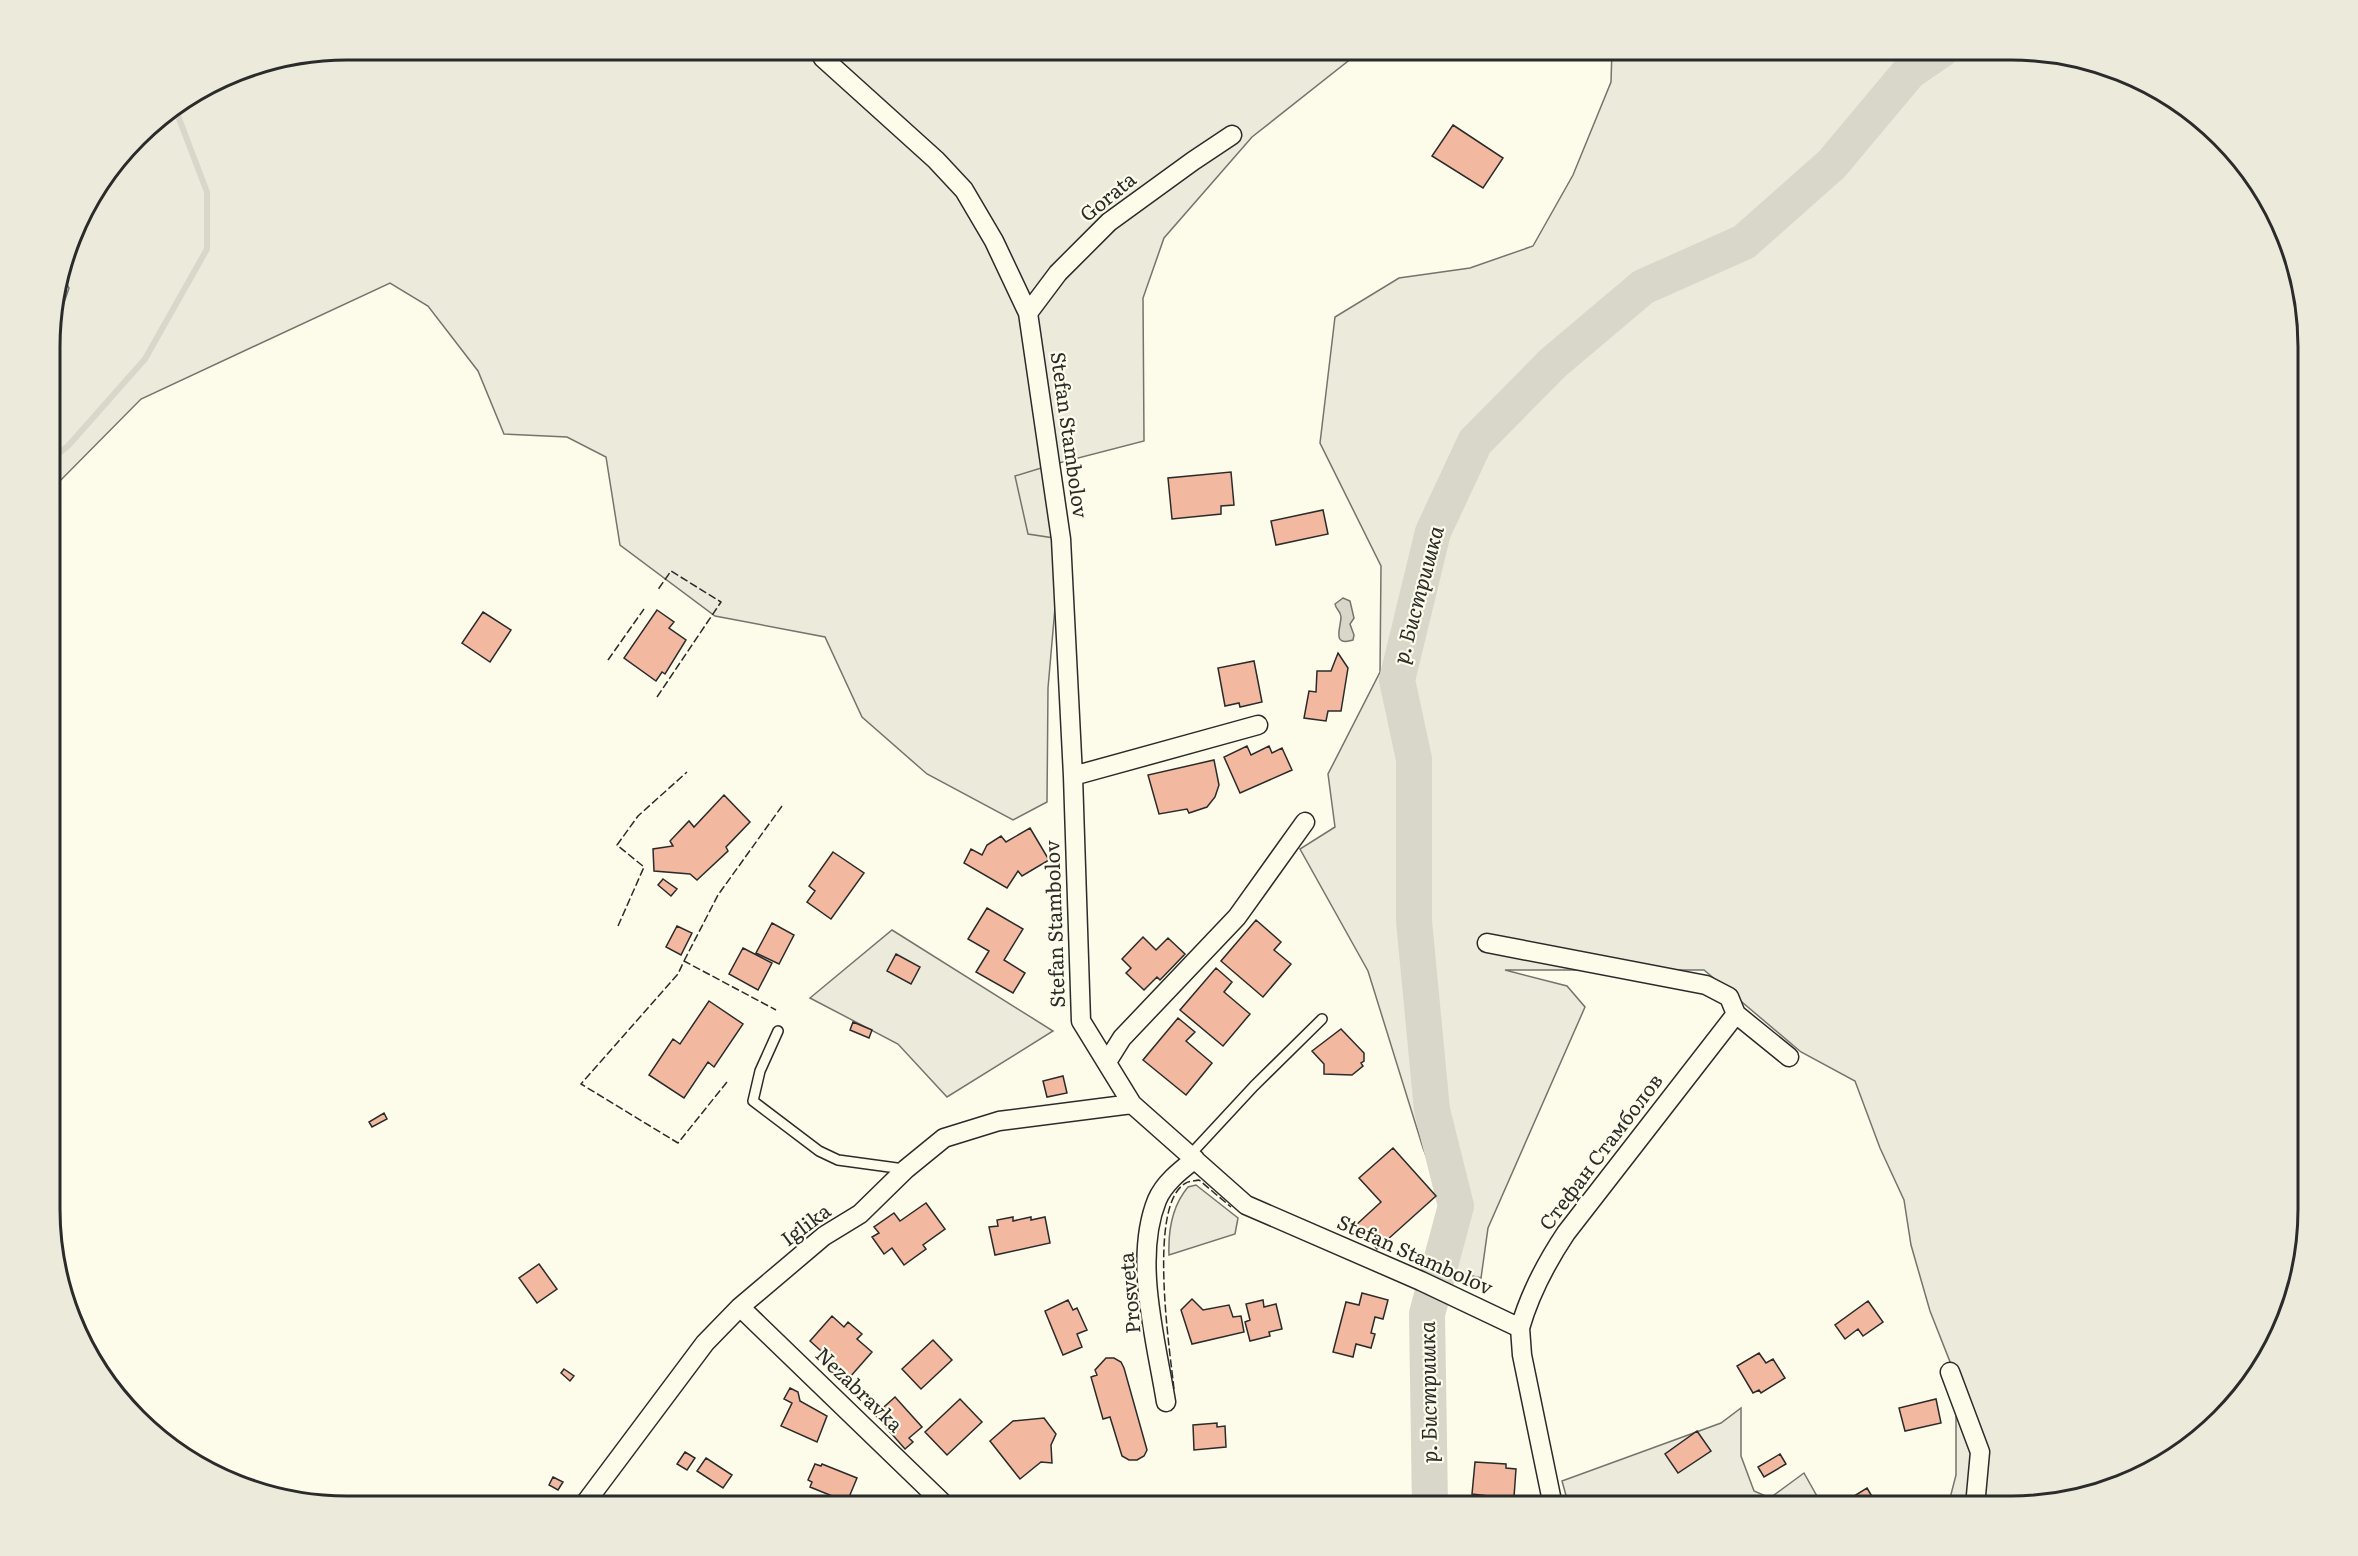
<svg xmlns="http://www.w3.org/2000/svg" width="2358" height="1556" font-family="Literata,serif">
	<style>
		.green { fill: #ecebdb; stroke: #74746e; stroke-width: 1.5 }
		.parking { fill: #eceadb; stroke: #74746e; stroke-width: 1.5 }
		.water { fill: #d8d7c9; stroke: #74746e; stroke-width: 1.5 }
		.lines { fill: none; stroke-linecap: round; stroke-linejoin: round }
		.stream { stroke: #d8d7c9; stroke-width: 6 }
		.river { stroke: #d8d7c9; stroke-width: 36 }
		.building { fill: #f2b8a0; stroke: #2b2b2b; stroke-width: 1.5 }
		.lane-casing { stroke: #2b2b2b; stroke-width: 12 }
		.street-casing { stroke: #2b2b2b; stroke-width: 21 }
		.lane { stroke: #fdfbea; stroke-width: 9 }
		.street { stroke: #fdfbea; stroke-width: 18 }
		.fence { stroke: #2b2b2b; stroke-width: 1.5; stroke-dasharray: 8 3; stroke-linecap: butt }
		.labels { text-anchor: middle; stroke-width: 4.5; stroke-linejoin: round; paint-order: stroke }
		.street-label { font-size: 20px; fill: #2b2b2b; stroke: #fdfbea }
		.water-label { font-size: 21px; font-style: italic; fill: #2b2b2b; stroke: #fdfbea }
		.rim { fill: none; stroke: #2b2b2b; stroke-width: 3 }
	</style>
	<rect width="100%" height="100%" fill="#fdfbea"/>
	<!-- green -->
	<path class="green" d="M347,50H1362L1252,137L1164,238L1143,298L1144,441L1051,465L1061,539L1048,688L1047,802L1013,820L927,774L862,717L825,637L715,616L620,545L606,457L567,437L504,434L478,371L428,306L390,283L141,399L52,489V331L56,326L69,288L62,276L80,215L151,124L234,72Z
		M1612,50H2011L2106,65L2176,100L2234,151L2269,199L2298,270L2308,328V1228L2293,1304L2258,1374L2207,1432L2159,1467L2088,1496L2030,1506H1948L1956,1475V1377L1930,1311L1911,1245L1904,1200L1880,1148L1855,1081L1801,1052L1704,970H1505L1567,986L1585,1007L1488,1228L1481,1278L1431,1266L1448,1212L1423,1148L1368,971L1300,849L1335,827L1328,774L1380,672L1381,566L1320,443L1335,317L1399,278L1470,268L1533,246L1573,175L1611,82Z
		M892,930L1053,1031L947,1097L898,1044L810,998Z
		M1196,1185L1238,1218L1235,1234L1169,1255C1168,1230 1172,1206 1188,1187Z
		M1741,1408V1456L1754,1491L1770,1498L1804,1473L1818,1498L1805,1506H1569L1562,1481L1721,1423Z"/>
	<!-- parking -->
	<path class="parking" d="M1051,465L1061,539L1028,534L1015,476Z"/>
	<!-- water -->
	<path class="water" d="M1343,598L1350,601L1354,618L1350,624L1354,635L1353,640C1331,647 1341,627 1341,617C1341,611 1336,610 1335,604Z"/>
	<g class="lines">
		<!-- stream -->
		<path class="stream" d="M52,459L68,446L145,359L207,249V192L175,108"/>
		<!-- river -->
		<path class="river" d="M1430,1506L1427,1314L1456,1206L1432,1110L1414,921V759L1397,680L1433,532L1475,442L1553,363L1643,287L1744,242L1832,164L1909,72L1941,50"/>
	</g>
	<!-- building -->
	<path class="building" d="M1453,125L1503,158L1483,188L1432,156Z
		M1231,472L1234,505L1221,506V514L1172,519L1168,478Z
		M1323,510L1328,534L1276,545L1271,521Z
		M657,610L674,622L669,628L686,640L665,674L662,672L656,681L624,658Z
		M483,612L511,630L490,662L462,643Z
		M1338,653L1348,668L1341,711H1328L1326,721L1304,718L1309,691L1316,692L1317,671H1331Z
		M1254,661L1262,702L1240,707L1239,703L1225,706L1218,668Z
		M1247,746L1251,755L1269,746L1272,753L1282,748L1292,770L1240,793L1224,757Z
		M1214,760L1219,785L1215,797L1207,807L1189,813L1187,809L1159,814L1148,775Z
		M724,795L750,822L726,847L728,851L697,880L690,874L654,871L653,849L673,846L670,841L689,821L694,827Z
		M1030,828L1049,860L1022,876L1018,871L1007,888L964,863L971,849L982,855L987,845L1001,836L1006,842Z
		M833,852L864,873L831,919L807,902L815,891L809,886Z
		M663,879L677,889L671,896L658,885Z
		M987,908L1023,929L1004,960L1025,973L1013,993L976,972L989,951L968,939Z
		M1256,920L1281,942L1274,950L1291,964L1263,997L1221,961Z
		M772,923L794,935L779,964L756,953Z
		M677,926L692,933L681,955L666,947Z
		M1143,937L1156,950L1168,938L1185,954L1160,980L1157,977L1144,990L1126,973L1131,968L1122,959Z
		M743,948L772,963L758,990L729,974Z
		M896,954L920,967L911,984L887,971Z
		M1216,968L1232,982L1224,992L1250,1014L1223,1046L1180,1010Z
		M709,1001L743,1024L714,1067L708,1062L684,1098L649,1075L673,1039L680,1044Z
		M1178,1018L1195,1032L1186,1041L1212,1063L1186,1095L1143,1060Z
		M853,1022L872,1030L869,1038L850,1030Z
		M1341,1029L1364,1053V1061L1361,1063L1363,1066L1352,1075L1324,1074V1064L1312,1051Z
		M1063,1076L1067,1093L1047,1097L1043,1081Z
		M384,1113L387,1119L372,1127L369,1122Z
		M1393,1148L1436,1196L1377,1249L1356,1225L1381,1202L1359,1178Z
		M926,1203L945,1229L923,1245L926,1249L904,1265L892,1248L884,1254L872,1237L879,1233L874,1227L894,1213L900,1221Z
		M1013,1217V1221L1031,1217V1220L1045,1217L1050,1243L995,1255L989,1227L998,1226L997,1220Z
		M539,1264L557,1289L537,1303L519,1278Z
		M1362,1293L1388,1300L1383,1319L1375,1317L1371,1333L1375,1334L1371,1348L1356,1344L1353,1357L1333,1352L1346,1302L1359,1305Z
		M1192,1299L1203,1310L1229,1305L1233,1317L1241,1316L1244,1332L1192,1344L1181,1310Z
		M1068,1300L1073,1310L1077,1308L1087,1330L1077,1334L1082,1347L1063,1355L1045,1311Z
		M1263,1300L1264,1307L1276,1304L1282,1329L1269,1332L1270,1336L1250,1341L1245,1322L1250,1320L1246,1304Z
		M1868,1301L1883,1322L1863,1336L1858,1329L1845,1339L1835,1325Z
		M832,1316L844,1327L848,1322L862,1334L857,1339L872,1352L850,1377L810,1341Z
		M933,1340L952,1360L921,1389L902,1369Z
		M1759,1353L1766,1363L1773,1359L1785,1378L1761,1393L1759,1390L1753,1393L1737,1366Z
		M1106,1358H1114L1121,1362L1124,1368L1147,1450L1144,1456L1137,1460H1129L1122,1456L1110,1417L1103,1419L1091,1377L1097,1375L1095,1370Z
		M564,1369L574,1376L570,1381L561,1373Z
		M790,1388L798,1392L800,1401L827,1416L817,1442L781,1426L792,1403L784,1399Z
		M895,1397L922,1427L909,1438L913,1442L905,1449L875,1415Z
		M960,1399L982,1422L947,1455L925,1432Z
		M1936,1399L1941,1423L1905,1431L1899,1408Z
		M1044,1418L1056,1434L1051,1445L1052,1463L1041,1462L1020,1479L990,1441L1013,1421Z
		M1217,1423V1427L1225,1426L1226,1447L1194,1450L1193,1425Z
		M1697,1431L1711,1451L1678,1473L1665,1454Z
		M685,1452L695,1458L687,1470L677,1464Z
		M1780,1454L1786,1464L1764,1477L1758,1467Z
		M706,1458L732,1475L723,1488L697,1471Z
		M1475,1462L1506,1464V1468L1516,1469L1514,1497H1509L1508,1503L1488,1501V1496L1472,1494Z
		M815,1464L821,1466L822,1464L857,1478L847,1502L810,1487L812,1482L808,1480Z
		M553,1477L563,1482L558,1490L549,1485Z
		M1867,1488L1877,1505L1849,1506L1846,1501Z"/>
	<g class="lines">
		<!-- lane casing -->
		<g class="lane-casing">
			<path id="lane" d="M778,1031L760,1071L753,1101L819,1151L838,1160L904,1169
				M1190,1155L1254,1086L1322,1019"/>
		</g>
		<!-- street casing -->
		<g class="street-casing">
			<path id="street" d="M818,50L823,58L936,160L964,190L994,241L1028,313L1061,539L1073,776L1081,1021L1132,1104L1246,1205L1421,1281L1520,1328L1522,1355L1553,1506
				M1028,313L1058,273L1109,222L1193,161L1232,135
				M1073,776L1258,725
				M1487,943L1706,985L1729,997L1736,1014L1789,1057
				M1107,1062L1122,1038L1237,917L1305,822
				M740,1307L946,1506
				M1520,1328C1530,1293 1546,1263 1566,1233L1736,1014
				M1950,1372L1980,1452L1975,1506
				M1166,1402C1156,1340 1133,1259 1157,1200C1164,1183 1181,1170 1195,1159
				M583,1506L705,1343L740,1307L824,1236L860,1214L906,1169L944,1138L999,1121L1132,1104"/>
		</g>
		<!-- lane -->
		<use href="#lane" class="lane"/>
		<!-- street -->
		<use href="#street" class="street"/>
		<!-- fence -->
		<path class="fence" d="M608,660L644,609
			M657,697L721,602L671,571L657,591
			M618,926L644,867L617,845L638,816L687,772
			M684,961L718,895L782,806
			M727,1082L678,1143L581,1084L678,974L684,961L776,1010
			M1174,1389C1170,1351 1147,1203 1186,1183C1189,1181 1195,1181 1199,1180L1231,1207"/>
	</g>
	<g class="labels">
		<!-- street labels -->
		<g class="street-label">
			<text transform="translate(1108 197) rotate(-39)" y="7">Gorata</text>
			<text transform="translate(1069 435) rotate(82)" y="7">Stefan Stambolov</text>
			<text transform="translate(1055 924) rotate(-92)" y="7">Stefan Stambolov</text>
			<text transform="translate(1601 1152) rotate(-53)" y="7">Стефан Стамболов</text>
			<text transform="translate(806 1225) rotate(-37)" y="7">Iglika</text>
			<text transform="translate(1415 1255) rotate(24)" y="7">Stefan Stambolov</text>
			<text transform="translate(1130 1293) rotate(-95)" y="7">Prosveta</text>
			<text transform="translate(859 1390) rotate(44)" y="7">Nezabravka</text>
		</g>
		<!-- water labels -->
		<g class="water-label">
			<text transform="translate(1419 595) rotate(-75)" y="7">р. Бистришка</text>
			<text transform="translate(1429 1392) rotate(-91)" y="7">р. Бистришка</text>
		</g>
	</g>
	<!-- crop -->
	<path d="M0 0H2358V1556H0ZM347 60H2011A287 287 0 0 1 2298 347V1209A287 287 0 0 1 2011 1496H347A287 287 0 0 1 60 1209V347A287 287 0 0 1 347 60Z" fill="#eceadb" fill-rule="evenodd"/>
	<path class="rim" d="M347 60H2011A287 287 0 0 1 2298 347V1209A287 287 0 0 1 2011 1496H347A287 287 0 0 1 60 1209V347A287 287 0 0 1 347 60Z"/>
</svg>
